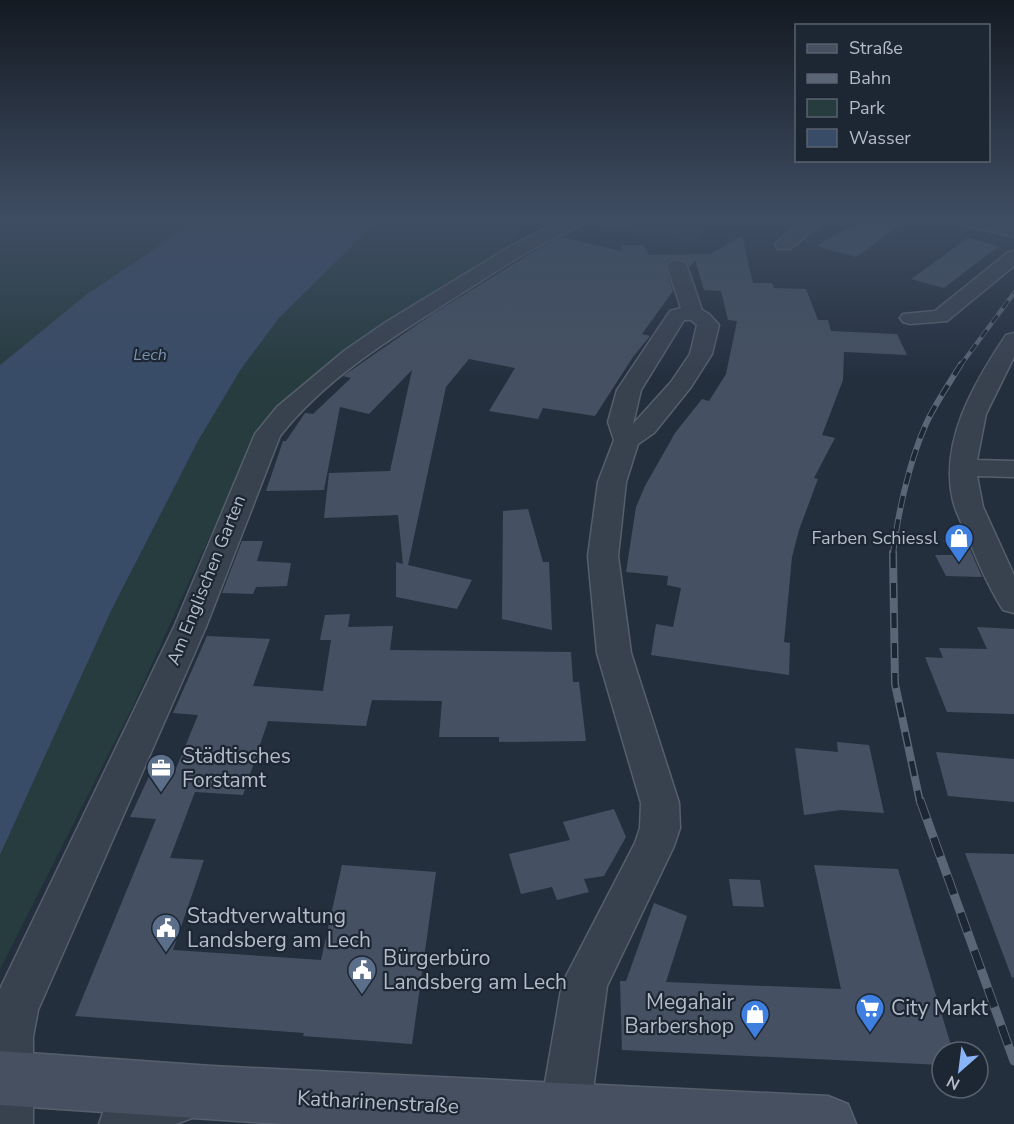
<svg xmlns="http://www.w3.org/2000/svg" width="1014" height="1124" font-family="'Nunito Sans',sans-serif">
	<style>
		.green { fill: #263c3f }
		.water { fill: #394c67 }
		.building { fill: #455162 }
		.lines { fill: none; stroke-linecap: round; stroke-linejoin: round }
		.minor-casing { stroke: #565f6c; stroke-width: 3 }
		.secondary-casing { stroke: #565f6c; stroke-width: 3 }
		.minor { fill: #38414e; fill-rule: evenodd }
		.secondary { fill: #465061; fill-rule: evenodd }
		.rail-far3-casing { stroke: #5a6575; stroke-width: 4.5 }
		.rail-far2-casing { stroke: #5a6575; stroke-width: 6 }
		.rail-far1-casing { stroke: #5a6575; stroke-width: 8 }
		.rail-casing { stroke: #5a6575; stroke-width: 9 }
		.rail-far3 { stroke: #1d2633; stroke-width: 3; stroke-dasharray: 9; stroke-linecap: butt }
		.rail-far2 { stroke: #1d2633; stroke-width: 4; stroke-dasharray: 12; stroke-linecap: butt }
		.rail-far1 { stroke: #1d2633; stroke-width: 5; stroke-dasharray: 15; stroke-linecap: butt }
		.rail { stroke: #1d2633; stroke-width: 7; stroke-dasharray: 20; stroke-linecap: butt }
		.labels { text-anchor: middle; stroke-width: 4.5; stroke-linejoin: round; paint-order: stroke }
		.far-water-label { font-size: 16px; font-style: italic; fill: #7c92b1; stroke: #1d2633 }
		.poi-label { font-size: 18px; fill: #b4bcc9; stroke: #1d2633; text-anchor: end }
		.street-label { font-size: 18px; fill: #b4bcc9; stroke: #1d2633 }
		.near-poi-label { font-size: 21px; fill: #b4bcc9; stroke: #1d2633; text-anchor: start }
		.near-street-label { font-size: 21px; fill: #b4bcc9; stroke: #1d2633 }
	</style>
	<rect width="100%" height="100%" fill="#242f3e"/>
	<!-- green -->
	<path class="green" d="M0,220H198L87,294L0,365Z
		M382,220H526L509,250L359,343L237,476L132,708L0,969V855L111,611L198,441L241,369L279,317L367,231Z
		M585,220H710L697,242L581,224Z"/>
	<!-- water -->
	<path class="water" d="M198,220H382L367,231L279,318L241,369L198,441L111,611L0,855V365L87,294Z"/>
	<!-- building -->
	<path class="building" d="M861,220H907L856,257L816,246Z
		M742,235L753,283H772L774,288L806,289L818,320H828L831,331L897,334L907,355L844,352L843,380L822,435L835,438L814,478L818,479L799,530L792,557L784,642L790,643L789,675L651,655L656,624L673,627L681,588L667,585L668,576L626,572L636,507L645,486L675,433L702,399L709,401L726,374L737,321L728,320L721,291L704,290L695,260L690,267L686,261L678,258L669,260L665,265L673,291L642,334L650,336L633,357L595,416L543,408L538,419L489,411L515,368L469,359L446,387L408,565L472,580L457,609L396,597V562L403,564L398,515L324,518L329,473L390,471L412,370L369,414L340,407L324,490L266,491L283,441H286L305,413L313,414L351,378L343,376L431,315L538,249L560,237L622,251L621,245H644L649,255L711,254Z
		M968,238L999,246L944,288L911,279Z
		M528,509L543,562H549L552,630L502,619L503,511Z
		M943,540H966L982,577L946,576L935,555H952Z
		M242,541H263L257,561L291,563L287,586L256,587L253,594L222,593Z
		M350,614L348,627L393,626L390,650L571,652L573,682H579L586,741L499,742V737H439L442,701L372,700L366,726L268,721L243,795L195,792L170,858L204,860L173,950L321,960L342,865L436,872L412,1044L303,1036L304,1033L75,1016L156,819L130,817L152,770L175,771L198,715L173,713L207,636L270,639L253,686L323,691L331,640H320L325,615Z
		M977,627L1014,629V714L947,712L925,657L943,658L939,648L987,649Z
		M837,742L869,745L884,813L841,810L804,815L795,748L838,752Z
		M936,752L1014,759V802L948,796Z
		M614,809L626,837L604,876L584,879L589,892L557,900L552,887L521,894L509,854L570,840L563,822Z
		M965,853L1014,854V977L1012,978Z
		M814,865L898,869L953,1052H942V1065L622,1050L620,981H626L654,903L687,916L666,982L841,989Z
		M729,879L760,880L764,907L733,906Z"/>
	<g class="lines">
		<!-- minor casing -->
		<g class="minor-casing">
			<path id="minor" d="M563,220H587L585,224C541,241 502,268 462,293C398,334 328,375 280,436L206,627L38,1010L33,1037V1124H0V989L174,627L255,434L277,407L344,351L386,322L511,246Z
				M806,220H825L790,249H778L775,245L778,241Z
				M956,220H987L1014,227V237L958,224Z
				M1014,251V266L947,321L910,324L903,322L900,318L903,314L935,311L1007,253Z
				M677,260L684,262L687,266L702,310L709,314L719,325L712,354L691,387L654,433L638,444L626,482L618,556L631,653L679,803L680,828L674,846L607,986L590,1112L585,1124H545L540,1112L562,984L635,843L640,828L641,803L597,653L588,556L598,482L614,440L608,422L617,390L670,311L681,308L667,266L670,262ZM684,320H691L697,325L690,354L671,382L633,424L641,390Z
				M1014,333V357L986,414L977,460L1014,461V477L977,476L983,507L1014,575V613L1003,610C988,586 977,561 967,535C962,524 956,513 953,501C939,442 974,383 1006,335Z
				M174,1075L192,1082L199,1100L192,1118L176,1124H99C101,1119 103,1111 106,1106C116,1091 156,1079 174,1075Z"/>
		</g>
		<!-- secondary casing -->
		<g class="secondary-casing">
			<path id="secondary" d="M0,1051L212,1066L828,1096L848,1104L856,1124H284L0,1105Z"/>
		</g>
		<!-- minor -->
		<use href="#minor" class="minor"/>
		<!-- secondary -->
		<use href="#secondary" class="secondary"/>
		<!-- rail-far3 casing -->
		<g class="rail-far3-casing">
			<path id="rail-far3" d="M960,366L1014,293"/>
		</g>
		<!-- rail-far2 casing -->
		<g class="rail-far2-casing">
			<path id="rail-far2" d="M893,555C897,516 910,459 926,424C935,404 949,384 961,364"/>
		</g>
		<!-- rail-far1 casing -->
		<g class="rail-far1-casing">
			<path id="rail-far1" d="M893,553L895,684L920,802"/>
		</g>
		<!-- rail casing -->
		<g class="rail-casing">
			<path id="rail" d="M920,800L1014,1061"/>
		</g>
		<!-- rail-far3 -->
		<use href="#rail-far3" class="rail-far3"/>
		<!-- rail-far2 -->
		<use href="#rail-far2" class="rail-far2"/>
		<!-- rail-far1 -->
		<use href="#rail-far1" class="rail-far1"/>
		<!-- rail -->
		<use href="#rail" class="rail"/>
	</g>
	<!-- sky -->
	<linearGradient id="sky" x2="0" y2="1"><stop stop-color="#141a22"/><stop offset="0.58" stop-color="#3f4d63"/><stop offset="1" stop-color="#3f4d63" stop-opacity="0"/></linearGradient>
	<rect width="1014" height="378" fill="url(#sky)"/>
	<!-- icons -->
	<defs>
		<g id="shop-pin" transform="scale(1.5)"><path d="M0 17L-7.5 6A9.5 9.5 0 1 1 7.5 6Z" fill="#3f7fe0" stroke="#1d2633"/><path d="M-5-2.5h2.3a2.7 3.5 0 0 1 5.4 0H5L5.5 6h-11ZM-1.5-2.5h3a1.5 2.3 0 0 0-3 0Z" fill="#fff"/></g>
		<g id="office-pin" transform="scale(1.5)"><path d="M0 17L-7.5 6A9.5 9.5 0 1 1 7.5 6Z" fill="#5c6f8a" stroke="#1d2633"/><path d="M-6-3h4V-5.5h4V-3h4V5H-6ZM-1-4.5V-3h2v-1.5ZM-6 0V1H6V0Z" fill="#fff"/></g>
		<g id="civic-pin" transform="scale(1.5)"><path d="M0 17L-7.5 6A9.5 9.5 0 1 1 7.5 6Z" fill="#5c6f8a" stroke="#1d2633"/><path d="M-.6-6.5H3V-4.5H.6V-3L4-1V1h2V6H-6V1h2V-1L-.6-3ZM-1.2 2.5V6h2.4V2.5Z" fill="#fff"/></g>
		<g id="supermarket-pin" transform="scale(1.5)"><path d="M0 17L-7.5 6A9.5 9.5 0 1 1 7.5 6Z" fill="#3f7fe0" stroke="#1d2633"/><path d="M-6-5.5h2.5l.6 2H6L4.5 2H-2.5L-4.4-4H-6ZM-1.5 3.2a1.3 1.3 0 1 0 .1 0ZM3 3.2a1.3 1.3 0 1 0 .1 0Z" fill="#fff"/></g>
	</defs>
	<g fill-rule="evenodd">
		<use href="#shop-pin" x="959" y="538"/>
		<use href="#office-pin" x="161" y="768"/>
		<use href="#civic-pin" x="166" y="928"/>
		<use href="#civic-pin" x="362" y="970"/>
		<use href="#supermarket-pin" x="870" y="1008"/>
		<use href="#shop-pin" x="755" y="1014"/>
	</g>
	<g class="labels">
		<!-- far-water labels -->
		<g class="far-water-label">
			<text x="150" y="360">Lech</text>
		</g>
		<!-- poi labels -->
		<g class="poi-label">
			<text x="938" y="544">Farben Schiessl</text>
		</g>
		<!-- street labels -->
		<g class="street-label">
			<text transform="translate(206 580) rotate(-68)" y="6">Am Englischen Garten</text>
		</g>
		<!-- near-poi labels -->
		<g class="near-poi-label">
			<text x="182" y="763">Städtisches<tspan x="182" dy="24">Forstamt</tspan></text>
			<text x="187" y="923">Stadtverwaltung<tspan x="187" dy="24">Landsberg am Lech</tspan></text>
			<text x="383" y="965">Bürgerbüro<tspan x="383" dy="24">Landsberg am Lech</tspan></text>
			<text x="734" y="1009" text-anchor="end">Megahair<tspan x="734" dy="24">Barbershop</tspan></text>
			<text x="891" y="1015">City Markt</text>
		</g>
		<!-- near-street labels -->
		<g class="near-street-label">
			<text transform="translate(378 1102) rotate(3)" y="7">Katharinenstraße</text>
		</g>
	</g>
	<!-- legend -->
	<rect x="795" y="24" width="195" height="138" fill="#1d2633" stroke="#59626f" stroke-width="1.5"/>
	<rect x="807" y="44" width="30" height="9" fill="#465061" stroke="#59626f" stroke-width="1.5"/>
	<text x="849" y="54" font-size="18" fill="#b4bcc9">Straße</text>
	<rect x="807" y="74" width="30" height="9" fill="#5a6575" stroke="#59626f" stroke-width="1.5"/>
	<text x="849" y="84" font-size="18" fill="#b4bcc9">Bahn</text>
	<rect x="807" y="99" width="30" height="18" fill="#263c3f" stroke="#59626f" stroke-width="1.5"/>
	<text x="849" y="114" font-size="18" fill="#b4bcc9">Park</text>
	<rect x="807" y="129" width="30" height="18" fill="#394c67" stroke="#59626f" stroke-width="1.5"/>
	<text x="849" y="144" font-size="18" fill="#b4bcc9">Wasser</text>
	<!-- north arrow -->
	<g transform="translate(960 1070) rotate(208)"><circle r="28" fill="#1d2633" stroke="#59626f" stroke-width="1.5"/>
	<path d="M0-4.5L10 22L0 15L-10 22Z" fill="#8ab4f8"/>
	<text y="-9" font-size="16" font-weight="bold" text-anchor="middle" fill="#b4bcc9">N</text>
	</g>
</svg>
